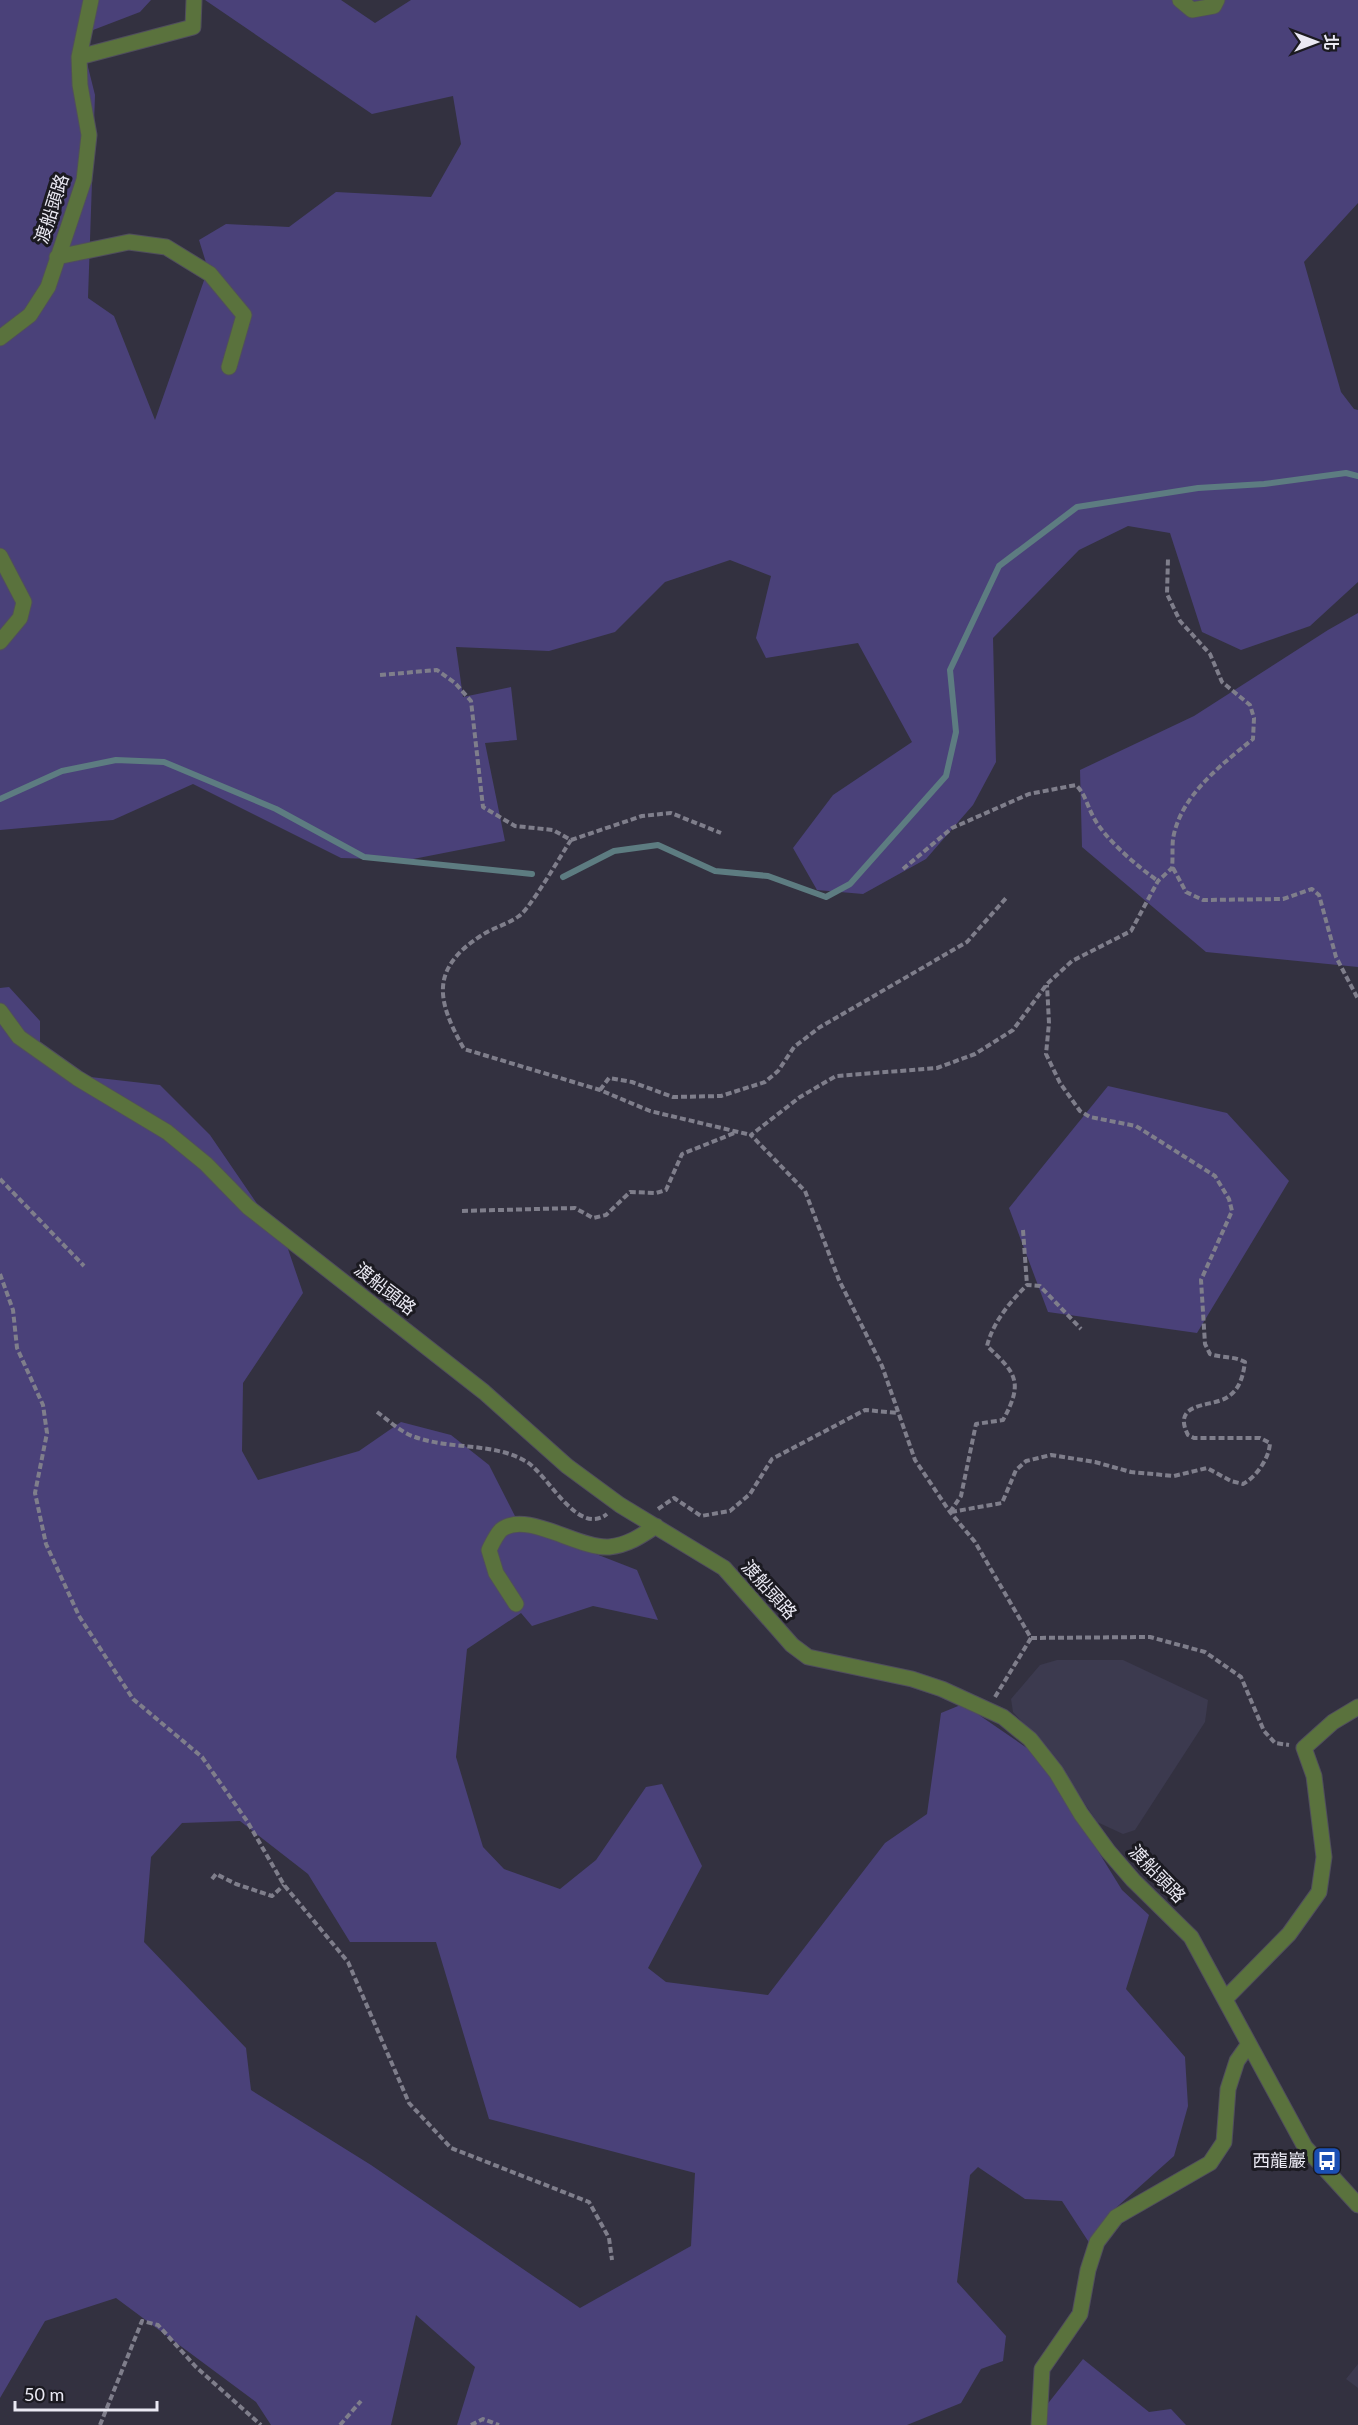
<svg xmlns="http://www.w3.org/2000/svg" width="1358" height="2425" font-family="Lato,'Noto Sans TC',sans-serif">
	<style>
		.built { fill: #3c3a4f }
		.green { fill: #4a4179; fill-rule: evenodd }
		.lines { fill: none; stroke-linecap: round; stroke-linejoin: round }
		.stream { stroke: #5d7c81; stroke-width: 6 }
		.minor-casing { stroke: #504e5d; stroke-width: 17 }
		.path { stroke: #7f7e8b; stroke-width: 4; stroke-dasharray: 6 3; stroke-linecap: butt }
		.minor { stroke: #5a723d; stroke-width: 15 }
		.labels { text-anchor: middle; stroke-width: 6; stroke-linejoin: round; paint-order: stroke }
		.street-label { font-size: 18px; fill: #eae9f3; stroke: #1b1a21 }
		.poi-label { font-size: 18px; fill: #eae9f3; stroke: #1b1a21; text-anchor: end }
	</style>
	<rect width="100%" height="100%" fill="#333140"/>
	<!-- built -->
	<path class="built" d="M1057,1660H1123L1208,1700L1205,1722L1135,1830L1123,1834L1097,1822L1054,1757L1013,1712L1011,1699L1040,1665Z
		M1358,2364V2388L1346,2379Z"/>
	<!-- green -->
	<path class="green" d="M0,0H151L140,12L80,35L95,95L88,298L114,316L155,420L208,269L199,240L226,224L289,227L336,192L431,197L461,144L453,96L372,114L205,0H341L375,23L411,0H1358V203L1304,262L1341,392L1354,409L1358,410V582L1310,626L1241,650L1202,632L1170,533L1128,526L1079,550L993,638L996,762L973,805L926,859L863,894L817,890L793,848L833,795L912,742L858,643L766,658L756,638L771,576L730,560L665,582L615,632L549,651L456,647L463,697L511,687L517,740L485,743L505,841L408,860L341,858L193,784L113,820L0,830Z
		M1358,613V967L1206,952L1082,847L1080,770L1194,716L1328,630Z
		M9,987L40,1021V1046L73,1075L160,1085L210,1135L288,1249L303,1293L243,1383L242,1451L258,1480L359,1451L401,1422L451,1435L489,1465L519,1524L637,1570L658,1620L593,1606L532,1626L521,1613L467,1649L456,1757L483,1847L504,1869L560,1889L596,1860L646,1787L662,1784L702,1866L648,1968L666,1982L768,1995L885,1843L927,1814L941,1713L963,1704L1040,1757L1122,1890L1149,1915L1126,1989L1185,2057L1188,2106L1174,2156L1109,2214L1090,2244L1062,2201L1025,2199L978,2167L970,2175L957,2282L1006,2336L1003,2361L981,2369L961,2403L907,2425H457L475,2367L416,2315L391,2425H271L256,2402L116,2298L45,2321L0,2398V988ZM240,1821L308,1874L350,1942H436L489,2119L695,2173L691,2246L580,2308L371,2165L251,2090L246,2048L144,1942L151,1857L182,1823Z
		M1108,1086L1227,1113L1289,1181L1197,1333L1048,1312L1009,1208Z
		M1083,2359L1149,2412L1171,2409L1186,2425H1031Z"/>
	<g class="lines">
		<!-- stream -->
		<path class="stream" d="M0,799L62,771L116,760L164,762L276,809L364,857L532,874
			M563,877L614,851L658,845L715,871L768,876L826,897L850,884L946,776L956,732L950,670L999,566L1077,507L1198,488L1264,484L1346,473L1358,476"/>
		<!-- minor casing -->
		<g class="minor-casing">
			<path id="minor" d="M1180,0L1192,10L1214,6L1217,0
				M79,57L193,27L194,0
				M57,257L129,242L166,247L210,274L244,315L229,367
				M0,338L30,315L48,287L84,180L89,135L80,85L79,57L91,0
				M0,556L24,602L20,618L0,642
				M0,1011L19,1037L77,1078L167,1132L206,1164L248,1207L484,1392L567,1466L620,1505L724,1568L792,1645L808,1657L912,1679L942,1689L1003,1717L1030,1739L1056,1772L1081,1814L1108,1851L1133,1880L1191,1937L1305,2147L1358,2205
				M516,1604L496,1573L489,1550C492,1544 496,1535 501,1530C526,1510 578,1549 609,1547C628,1545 641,1536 656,1526
				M1226,1998L1289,1934L1319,1892L1324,1857L1314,1776L1304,1748L1333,1722L1358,1707
				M1039,2425L1042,2369L1080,2314L1088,2270L1097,2242L1116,2217L1210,2163L1224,2142L1228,2089L1237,2061L1249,2044"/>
		</g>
		<!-- path -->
		<path class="path" d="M380,675L437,670L455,683L471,701L483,807L515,826L553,830L571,840C561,855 530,909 519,916C508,924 493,928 482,935C429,969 437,1001 464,1049L600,1090L650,1111L751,1135
			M571,840L642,816L671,813L721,833
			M1173,868L1186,892L1203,900L1283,899L1312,889L1319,895L1336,957L1358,999
			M903,869L952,828L1029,794L1076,785C1086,795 1087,806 1094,818C1105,839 1138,867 1158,881
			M600,1090L609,1078L632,1082L673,1097L721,1096L765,1082L778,1071L794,1047L820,1027L967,942L1007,897
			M0,1179L84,1266
			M462,1211L575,1208L593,1218L606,1215L630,1192L656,1193L666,1190L682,1154L737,1132
			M1023,1230L1027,1285
			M0,1274L13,1310L17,1348L43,1405L47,1433L35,1493L46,1544L79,1616L133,1699L202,1757L247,1821L284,1885L348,1962L409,2103L451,2148L589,2202L609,2238L612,2260
			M377,1412C388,1420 402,1433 415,1437C451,1450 494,1442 527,1462C549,1476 578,1537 607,1514
			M658,1509L674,1498L701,1516L730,1511L750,1494L772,1459L865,1410L899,1413
			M950,1512L961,1496L976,1424L1003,1420C1024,1382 1016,1373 987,1346C993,1322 1010,1302 1027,1285L1040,1286L1081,1329
			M951,1512L1002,1503L1016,1470L1026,1461L1051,1455L1095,1462L1131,1472L1174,1476L1207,1468L1231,1481L1243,1484C1256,1477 1269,1459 1270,1443L1260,1438H1194L1188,1435C1171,1402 1211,1407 1226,1398C1240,1390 1243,1376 1245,1362C1234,1356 1222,1358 1210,1354L1205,1344L1201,1280L1232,1211L1229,1199L1215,1176L1136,1126L1090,1117L1080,1111L1060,1083L1046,1054L1049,1023L1047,985
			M1031,1638L1150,1637L1205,1652L1241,1677L1264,1731L1275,1743L1289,1745
			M995,1697L1031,1638L975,1542L950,1512L915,1460L882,1366L839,1280L805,1191L751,1135L800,1097L836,1076L937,1068L975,1054L1013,1030L1047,984L1072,961L1131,931L1158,881L1172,868C1173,858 1172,848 1173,839C1180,796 1221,765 1253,739L1254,718L1250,705L1222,682L1210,654L1180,621L1167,594L1168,558
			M212,1879L216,1874L236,1884L272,1896L284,1885
			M100,2425L142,2321L158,2325L196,2367L261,2425
			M340,2425L361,2401
			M471,2425L483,2419L499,2425"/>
		<!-- minor -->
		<use href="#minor" class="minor"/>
	</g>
	<!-- icons -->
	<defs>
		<g id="bus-square" transform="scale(1.5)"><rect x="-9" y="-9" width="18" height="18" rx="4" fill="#1a4fb4" stroke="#1b1a21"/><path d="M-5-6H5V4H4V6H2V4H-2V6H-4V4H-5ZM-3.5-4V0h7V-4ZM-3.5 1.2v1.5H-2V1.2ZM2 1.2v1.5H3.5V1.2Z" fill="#fff"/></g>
	</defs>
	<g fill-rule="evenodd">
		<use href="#bus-square" x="1327" y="2161"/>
	</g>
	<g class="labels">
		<!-- street labels -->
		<g class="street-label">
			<text transform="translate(52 209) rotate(-72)" y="6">渡船頭路</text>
			<text transform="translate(385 1289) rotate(38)" y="6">渡船頭路</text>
			<text transform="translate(769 1590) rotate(48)" y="6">渡船頭路</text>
			<text transform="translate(1157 1874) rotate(46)" y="6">渡船頭路</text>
		</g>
		<!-- poi labels -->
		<g class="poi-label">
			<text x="1306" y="2167">西龍巖</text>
		</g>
	</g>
	<!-- north arrow -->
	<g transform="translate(1316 42) rotate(90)" stroke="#1b1a21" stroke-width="4.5" paint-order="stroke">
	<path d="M0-4.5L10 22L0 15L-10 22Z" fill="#eae9f3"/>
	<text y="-9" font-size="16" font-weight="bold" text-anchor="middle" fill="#eae9f3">北</text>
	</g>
	<!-- scale -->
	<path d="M15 2401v9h142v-9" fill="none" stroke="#eae9f3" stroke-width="3"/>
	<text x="24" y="2401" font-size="18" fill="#eae9f3" stroke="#1b1a21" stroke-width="4.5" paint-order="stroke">50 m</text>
</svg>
